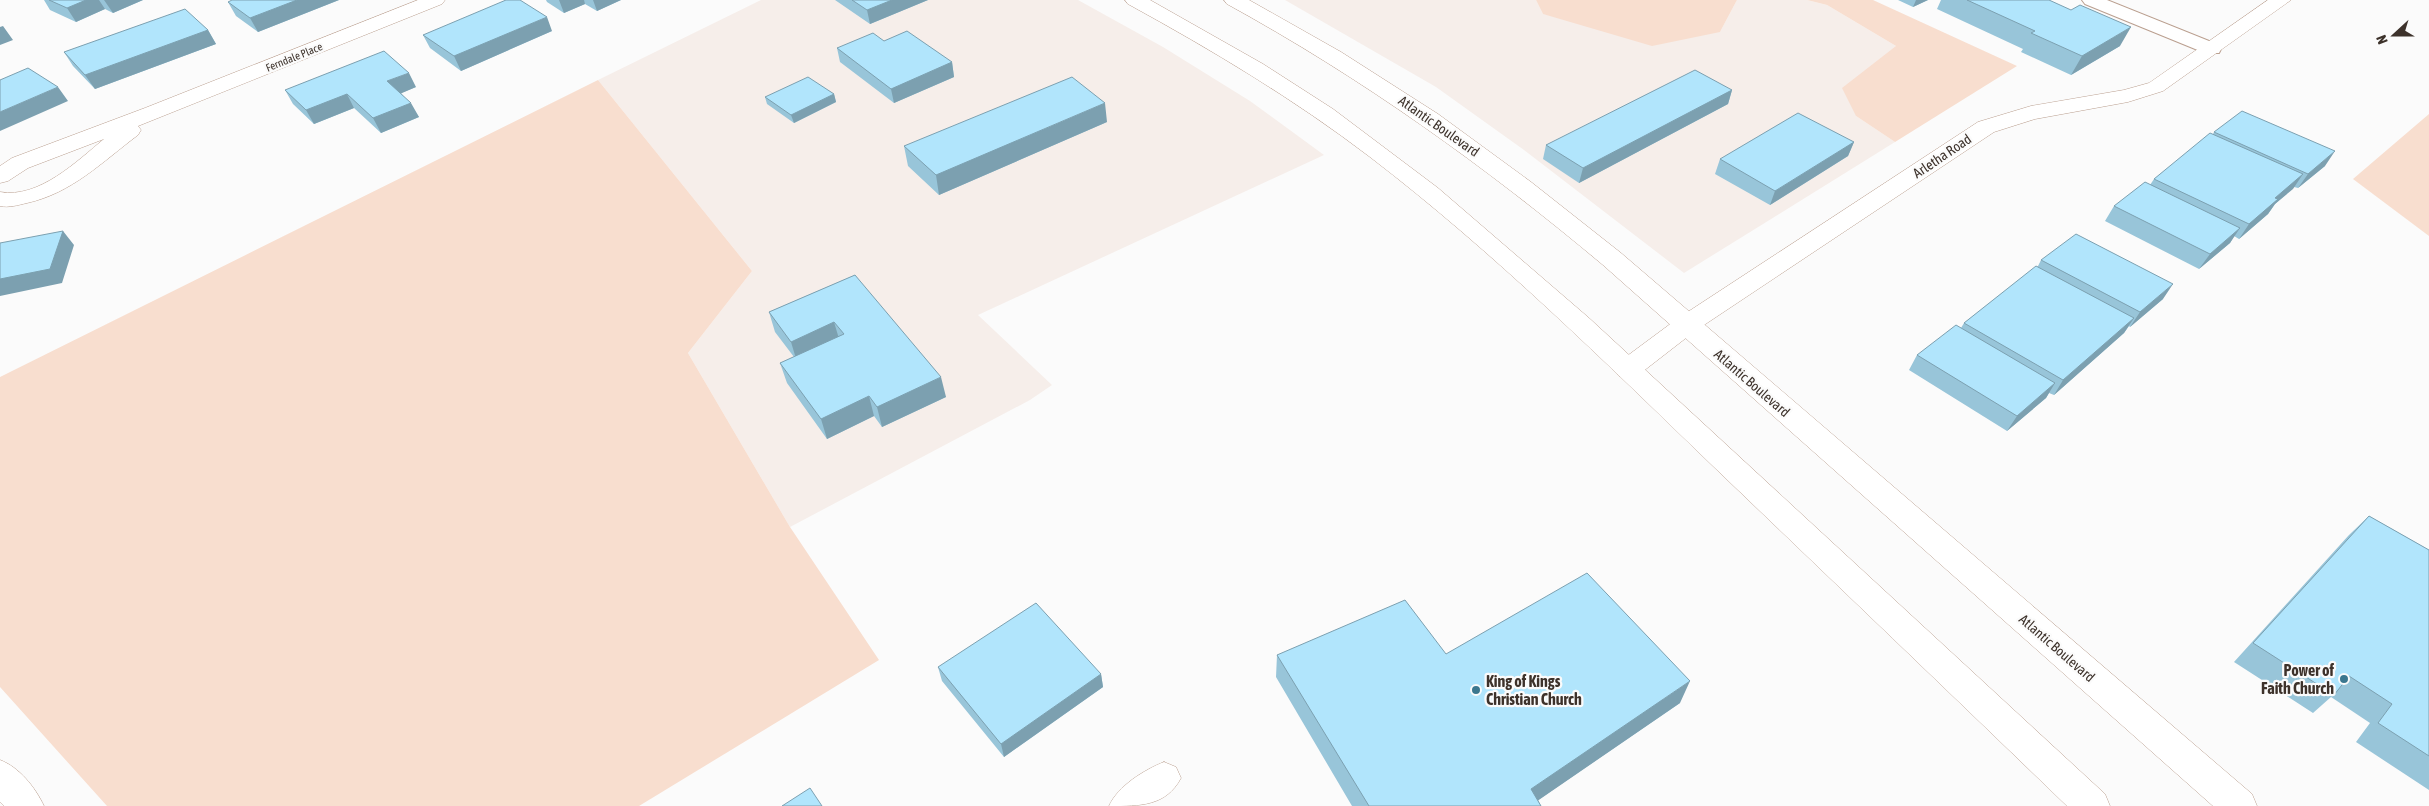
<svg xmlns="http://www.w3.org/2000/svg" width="2429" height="806" font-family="'Asap Condensed',sans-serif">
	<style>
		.built { fill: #f6eeea }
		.green { fill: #f8decf }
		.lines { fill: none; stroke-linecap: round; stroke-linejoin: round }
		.lane-casing { stroke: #ba9f8f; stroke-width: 2 }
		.street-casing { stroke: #ba9f8f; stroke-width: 1 }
		.primary-casing { stroke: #ba9f8f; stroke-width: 1 }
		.lane { fill: #fff; fill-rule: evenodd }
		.street { fill: #fff; fill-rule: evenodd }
		.primary { fill: #fff; fill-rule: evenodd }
		.wall { fill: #98c5d9 }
		.shaded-wall { fill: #7ca0b0 }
		.building { fill: #b1e5fc; stroke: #7ca0b0 }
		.poi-dot { fill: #3b778f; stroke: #fbfbfb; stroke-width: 2 }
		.labels { text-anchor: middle; stroke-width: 4.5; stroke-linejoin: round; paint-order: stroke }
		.far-street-label { font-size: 11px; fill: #3d322b; stroke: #fbfbfb }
		.street-label { font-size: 14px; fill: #3d322b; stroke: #fbfbfb }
		.near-poi-label { font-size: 16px; font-weight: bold; fill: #3d322b; stroke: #fbfbfb; text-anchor: end }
	</style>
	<rect width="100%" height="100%" fill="#fbfbfb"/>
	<!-- built -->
	<path class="built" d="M761,0H1078L1163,47L1250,101L1324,155L978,315L1052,385L1030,400L790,527L688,353L752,271L598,80Z
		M1285,0H1536L1543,14L1720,32L1737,0H1807L1827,5L1896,46L1856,116L1895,142L1684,273L1524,150L1436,87Z"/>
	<!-- green -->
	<path class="green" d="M1536,0H1737L1720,32L1652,46L1543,14Z
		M1807,0H1873L2017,66L1895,142L1856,116L1842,88L1896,46L1827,5Z
		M598,80L752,271L688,353L790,527L879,660L639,806H107L0,687V377Z
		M2429,114V236L2353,179Z"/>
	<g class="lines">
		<!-- lane casing -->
		<g class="lane-casing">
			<path id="lane" d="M2082,0H2107L2219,45L2221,49L2219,53H2205L2085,4Z"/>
		</g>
		<!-- street casing -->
		<g class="street-casing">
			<path id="street" d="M418,0H445L442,4L138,126L141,130L138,135C102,162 72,193 27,203C18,205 9,208 0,206V192C39,199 77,161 104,139L28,168L8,181L0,183V166L12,158L145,108Z
				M2268,0H2291L2163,91L2128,102L2035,119L1994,132L1695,331L1637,376L1628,378L1619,376L1615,369L1619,362L1677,319L1978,122L2031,106L2124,90L2149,83Z
				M0,760C19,767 35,787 44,806H4L0,802Z
				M1164,762L1176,767L1181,778C1166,806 1141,806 1109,806C1118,786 1144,770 1164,762Z"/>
		</g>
		<!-- primary casing -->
		<g class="primary-casing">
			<path id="primary" d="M1125,0H1150L1263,64L1333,109L1438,188L1589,318L2105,794L2110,806H2067C1951,694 1834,582 1717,470C1605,362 1494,252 1370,157C1294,99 1212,50 1128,4Z
				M1224,0H1249L1341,52L1438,114L1531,182L1621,253L2252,794L2257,806H2213L1603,265C1485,166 1362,78 1227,4Z"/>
		</g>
		<!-- lane -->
		<use href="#lane" class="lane"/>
		<!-- street -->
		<use href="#street" class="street"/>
		<!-- primary -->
		<use href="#primary" class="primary"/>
	</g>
	<!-- wall -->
	<path class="wall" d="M44,0H143L113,13L105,9L76,22L50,10Z
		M339,0L258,32L236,16L228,2Z
		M546,0H621L597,11L585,4L564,13L547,2Z
		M835,0H928L870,24Z
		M1898,0H1928L1913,7Z
		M1941,0H2049L2120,46L2071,75L2021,52L2023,49L1937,9Z
		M208,30L216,44L95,89L73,66L64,52Z
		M552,31L461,71L430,48L423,35Z
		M884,41L952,62L954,77L894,103L840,62L837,48Z
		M416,87L401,93L419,117L381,133L354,108L314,124L293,104L285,90Z
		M1732,90L1728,104L1579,183L1543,159L1546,145Z
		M834,94L836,102L794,123L767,104L765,97Z
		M1107,122L939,195L908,166L904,146Z
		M2214,132L2325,166L2298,188L2294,187L2275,204L2268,214L2239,239L2234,236L2230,243L2199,269L2105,221L2114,206L2150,185L2154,179L2213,134Z
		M1854,142L1848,156L1770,205L1715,174L1720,159Z
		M2041,260L2163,299L2130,327L2129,326L2124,333L2054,395L2049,393L2046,398L2007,431L1909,370L1917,355L1961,328L1964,323L2038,266Z
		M855,275L946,397L882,427L874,416L827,439L787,383L780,363L794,357L775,332L769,312Z
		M2369,516L2429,550V790L2356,742L2370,723L2331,697L2313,713L2234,662L2349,535Z
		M1446,654L1680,703L1538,800L1541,806H1352L1276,677L1277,655Z
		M938,667L1101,674L1103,687L1004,757L942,681Z"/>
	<!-- shaded-wall -->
	<path class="shaded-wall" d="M86,0H99L105,9L76,22L67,8Z
		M104,0H143L113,13Z
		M297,0H339L258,32L250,18Z
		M559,0H584L585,4L564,13Z
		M593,0H621L597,11Z
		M892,0H928L870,24L867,10Z
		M1916,0H1928L1913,7Z
		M547,17L552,31L461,71L454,56Z
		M3,26L13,40L0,45V27Z
		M2131,27L2120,46L2071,75L2082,56Z
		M208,30L216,44L95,89L85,75Z
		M952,62L954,77L894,103L891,89Z
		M409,73L416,87L395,96L387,81Z
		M58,87L68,101L0,131V112Z
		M1732,90L1728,104L1579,183L1583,168Z
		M347,94L354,108L314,124L306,110Z
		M834,94L836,102L794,123L791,115Z
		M411,103L419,117L381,133L373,118Z
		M1105,103L1107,122L939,195L936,175Z
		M1854,142L1848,156L1770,205L1775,191Z
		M2335,151L2325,166L2298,188L2308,174Z
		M2303,174L2293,189L2275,204L2268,214L2239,239L2249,224L2275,198Z
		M2240,228L2230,243L2199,269L2210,254Z
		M63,231L74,245L62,283L0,296V279Z
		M2173,284L2163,299L2130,327L2140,312Z
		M2134,318L2124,333L2054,395L2063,380Z
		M834,322L840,342L797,362L791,342Z
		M941,377L946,397L882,427L877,407Z
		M2055,383L2046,398L2007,431L2017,416Z
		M869,396L874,416L827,439L821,419Z
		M1101,674L1103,687L1004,757L1001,744Z
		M1690,681L1680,703L1530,806L1531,789Z"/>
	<!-- building -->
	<path class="building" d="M49,0H86L67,8Z
		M232,0H297L250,18L228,2Z
		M506,0H520L547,17L454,56L423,35Z
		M852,0H892L867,10Z
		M1967,0H2049L2071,10L2080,5L2131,27L2082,56L2031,33L2035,31Z
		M185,9L208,30L85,75L64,52Z
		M907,31L952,62L891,89L837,48L873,33L884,41Z
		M384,51L409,73L387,81L411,103L373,118L347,94L306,110L285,90Z
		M28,68L58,87L0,112V80Z
		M1695,70L1732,90L1583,168L1546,145Z
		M808,77L834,94L791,115L765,97Z
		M1072,77L1105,103L936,175L904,146Z
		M2242,111L2335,151L2308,174L2214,132Z
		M1798,113L1854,142L1775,191L1720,159Z
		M2210,133L2303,174L2275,198L2278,199L2249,224L2154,179Z
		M2145,182L2240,228L2210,254L2114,206Z
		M63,231L50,269L0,279V243Z
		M2076,234L2173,284L2140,312L2041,260Z
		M2036,266L2134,318L2063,380L1964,323Z
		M855,275L941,377L877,407L869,396L821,419L780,363L844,334L834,322L791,342L769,312Z
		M1956,325L2055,383L2017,416L1917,355Z
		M2369,516L2429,550V756L2378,723L2392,704L2349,676L2334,695L2253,643Z
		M1587,573L1690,681L1531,789L1541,806H1369L1277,655L1405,600L1446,654Z
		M1036,603L1101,674L1001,744L938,667Z
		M810,788L822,806H782Z"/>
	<!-- markers -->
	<g class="poi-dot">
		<circle cx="2344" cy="679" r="5"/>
		<circle cx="1476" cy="690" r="5"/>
	</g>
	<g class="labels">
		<!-- far-street labels -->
		<g class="far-street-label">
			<text transform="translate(294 57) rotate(-22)" y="4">Ferndale Place</text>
		</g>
		<!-- street labels -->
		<g class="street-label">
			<text transform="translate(1439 126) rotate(35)" y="5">Atlantic Boulevard</text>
			<text transform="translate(1942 156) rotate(-34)" y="5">Arletha Road</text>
			<text transform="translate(1752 383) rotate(41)" y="5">Atlantic Boulevard</text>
			<text transform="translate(2057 648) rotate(41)" y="5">Atlantic Boulevard</text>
		</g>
		<!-- near-poi labels -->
		<g class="near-poi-label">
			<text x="2334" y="676">Power of<tspan x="2334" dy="18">Faith Church</tspan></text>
			<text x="1486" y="687" text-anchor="start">King of Kings<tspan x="1486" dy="18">Christian Church</tspan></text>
		</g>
	</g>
	<!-- north arrow -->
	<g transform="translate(2394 35) rotate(249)" stroke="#fbfbfb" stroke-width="4" paint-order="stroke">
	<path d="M0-4L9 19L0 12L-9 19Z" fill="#3d322b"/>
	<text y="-8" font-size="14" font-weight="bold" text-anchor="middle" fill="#3d322b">N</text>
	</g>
</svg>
